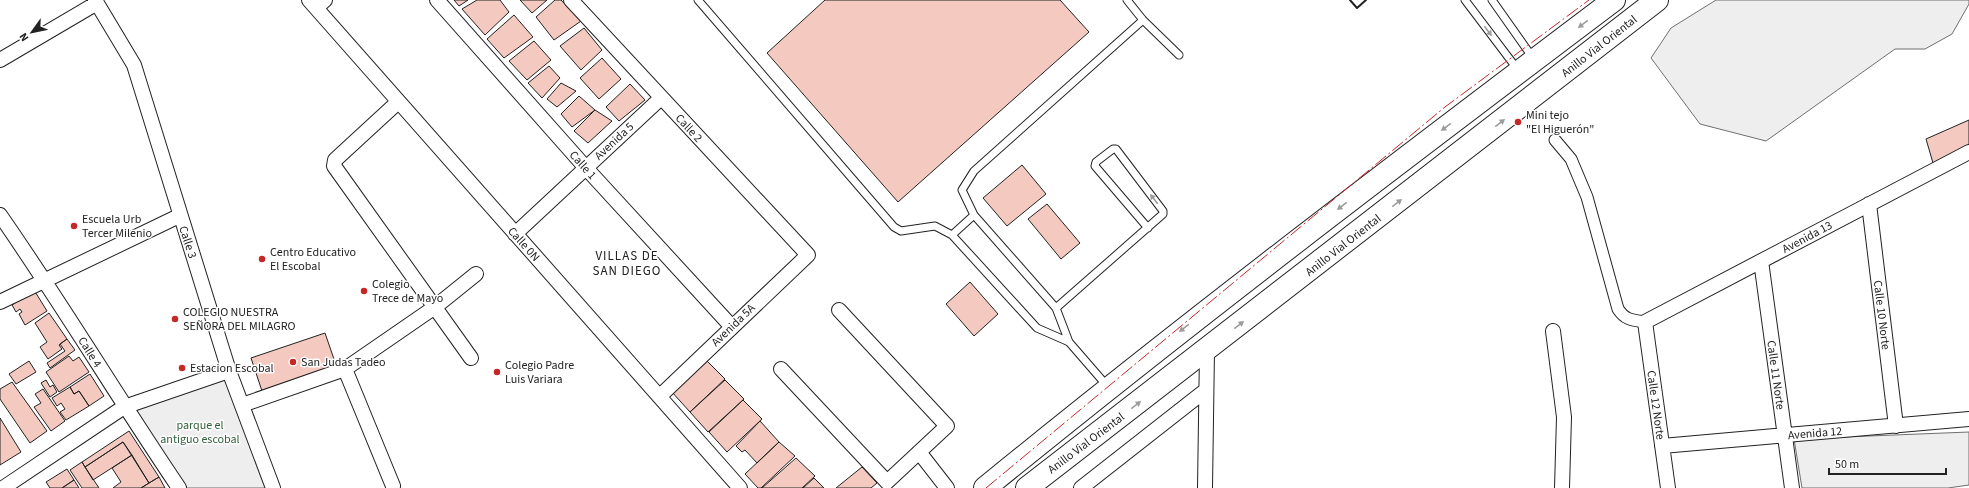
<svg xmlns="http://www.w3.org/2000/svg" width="1969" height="488" font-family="'Source Sans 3',sans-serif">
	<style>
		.green { fill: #eee; stroke: #6f6f6f }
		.building { fill: #f3c9c0; stroke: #222 }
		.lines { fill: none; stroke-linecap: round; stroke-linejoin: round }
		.service-casing { stroke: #222; stroke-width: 9 }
		.pedestrian-casing { stroke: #222; stroke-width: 13 }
		.minor-casing { stroke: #222; stroke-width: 16 }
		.trunk-casing { stroke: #222; stroke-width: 24 }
		.service { stroke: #fff; stroke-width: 7 }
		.pedestrian { stroke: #fff; stroke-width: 11 }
		.minor { stroke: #fff; stroke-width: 14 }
		.trunk { stroke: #fff; stroke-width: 22 }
		.wall { stroke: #222; stroke-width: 2 }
		.power { stroke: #c62828; stroke-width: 1; stroke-dasharray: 14 3 2 3; stroke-linecap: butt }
		.oneway { fill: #9c9c9c }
		.poi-dot { fill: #c62828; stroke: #fff; stroke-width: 1.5 }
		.labels { text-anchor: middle; stroke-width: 3; stroke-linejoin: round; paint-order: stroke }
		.street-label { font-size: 12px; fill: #222; stroke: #fff }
		.poi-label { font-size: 12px; fill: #222; stroke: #fff; text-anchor: start }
		.park-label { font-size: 12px; fill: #2f5e38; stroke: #fff }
		.neighbourhood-label { font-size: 13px; letter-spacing: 1px; fill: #222; stroke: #fff }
	</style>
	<rect width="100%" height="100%" fill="#fff"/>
	<!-- green -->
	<path class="green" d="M1716,0H1969V4L1952,34L1925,49H1895L1766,141L1700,124L1651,58L1671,28Z
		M225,376L267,488H182L132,409Z
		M1969,432V485L1948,488H1802L1794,439Z"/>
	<!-- building -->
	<path class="building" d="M454,0H468L459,6Z
		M477,0H500L509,12L485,35L462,9Z
		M520,0H547L532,13Z
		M555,0H561L581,21L554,40L536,17Z
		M825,0H1060L1089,32L898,202L767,53Z
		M514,15L533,37L504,58L487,39Z
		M584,28L602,50L581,70L560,46Z
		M534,41L551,60L527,80L509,61Z
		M602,58L621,79L599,99L580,78Z
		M549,66L560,78L542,98L528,83Z
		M561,83L576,91L557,107L547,99Z
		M630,84L645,100L619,121L606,107Z
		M579,96L595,110L572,127L561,114Z
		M595,110L612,121L588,143L574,131Z
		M1969,120V145L1933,163L1926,139Z
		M1022,165L1046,194L1007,226L983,198Z
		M1047,204L1080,243L1061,259L1028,219Z
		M970,282L998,314L974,336L946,304Z
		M34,290L47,311L25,325L19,314L22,312L20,309L16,312L12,305Z
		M49,313L67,339L59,345L62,349L48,359L40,347L47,342L35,323Z
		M325,333L336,365L262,391L251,358Z
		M67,339L75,350L50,368L47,363L65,351L60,344Z
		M69,356L73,361L79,357L89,372L59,392L46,372Z
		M706,360L725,379L690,412L671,391Z
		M29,361L36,372L16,384L9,374Z
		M90,374L104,396L89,406L79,391L74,394L70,387Z
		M46,380L50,387L53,385L57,392L50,397L41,383Z
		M725,380L744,399L708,432L690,412Z
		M12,382L47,431L30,443L0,399V389Z
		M70,387L74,394L79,391L89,406L66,420L60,412L65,409L61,403L57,406L52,398Z
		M43,389L65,421L51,431L34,407L41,403L35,394Z
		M743,400L762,419L727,452L709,432Z
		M0,418L21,452L0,465Z
		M760,421L779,442L757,463L745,450L742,452L736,446Z
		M129,431L159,477L149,483L123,442L85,467L82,462Z
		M123,442L132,455L93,480L85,467Z
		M779,442L795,456L761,488H758L745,474Z
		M132,455L149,483L141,488H113L121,482L112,468Z
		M796,458L815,476L802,488H762Z
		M82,462L85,467L99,488H82L70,470Z
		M862,467L877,483L871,488H836Z
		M67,469L74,480L62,488H50L46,482Z
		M159,477L165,488H141L149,483Z
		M814,478L824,488H803Z
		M74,480L79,488H62Z"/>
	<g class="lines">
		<!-- service casing -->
		<g class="service-casing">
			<path id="service" d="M698,0L894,227L901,231L935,226L952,235L1037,328L1069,342
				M1127,0L1143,20L1179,55
				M1465,0L1518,70
				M1492,0L1533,58
				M952,235L974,215
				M1056,308L1163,214V211L1116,149H1113L1096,162L1095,166L1148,228
				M1108,387L1069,342L1056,308L974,215L962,190L974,171L1143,20"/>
		</g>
		<!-- pedestrian casing -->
		<g class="pedestrian-casing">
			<path id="pedestrian" d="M1555,140L1571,159L1587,197L1618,309C1625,320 1632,320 1645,322"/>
		</g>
		<!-- minor casing -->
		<g class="minor-casing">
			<path id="minor" d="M95,0L134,65L229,371L273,488
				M309,0L740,488
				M437,0L586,168L732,327
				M571,0L808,255L660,396
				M316,8L325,0
				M0,60L97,3
				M398,102L335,160L334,166L471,358
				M1869,204L1896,426
				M0,215C62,304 118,398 179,488
				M515,234L661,98
				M1761,261L1792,488
				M0,302L179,216
				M1553,331L1564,417L1562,488
				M345,369L393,486
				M781,369L887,482L947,426L839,310
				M242,405L345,369L435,307L476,274
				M1662,446L1969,419
				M919,452L947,488
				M3,488L124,407L229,371
				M1081,488L1206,390
				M1205,488L1207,350
				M1668,488L1645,322L1969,152"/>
		</g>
		<!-- trunk casing -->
		<g class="trunk-casing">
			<path id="trunk" d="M985,488C1191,320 1402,160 1614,0
				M1027,488L1657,0"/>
		</g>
		<!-- service -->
		<use href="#service" class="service"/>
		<!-- pedestrian -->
		<use href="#pedestrian" class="pedestrian"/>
		<!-- minor -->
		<use href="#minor" class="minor"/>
		<!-- trunk -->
		<use href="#trunk" class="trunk"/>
		<!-- wall -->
		<path class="wall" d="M1350,0L1357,8L1366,0"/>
		<!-- power -->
		<path class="power" d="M986,488L1445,107L1589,0"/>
	</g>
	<!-- one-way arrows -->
	<defs><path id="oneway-solid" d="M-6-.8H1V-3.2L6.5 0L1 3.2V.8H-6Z"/></defs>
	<g class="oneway">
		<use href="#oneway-solid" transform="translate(1583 24) rotate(143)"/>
		<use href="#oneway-solid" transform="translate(1488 31) rotate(53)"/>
		<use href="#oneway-solid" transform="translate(1500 123) rotate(-38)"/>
		<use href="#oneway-solid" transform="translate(1446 127) rotate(143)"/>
		<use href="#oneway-solid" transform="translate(1154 199) rotate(-128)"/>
		<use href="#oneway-solid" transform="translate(1397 203) rotate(-38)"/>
		<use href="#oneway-solid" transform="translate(1342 206) rotate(142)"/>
		<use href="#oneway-solid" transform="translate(1239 325) rotate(-38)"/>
		<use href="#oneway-solid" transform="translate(1184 328) rotate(142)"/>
		<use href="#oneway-solid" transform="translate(1136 405) rotate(-37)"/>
	</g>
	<!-- markers -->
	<g class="poi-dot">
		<circle cx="1518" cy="122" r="4"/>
		<circle cx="74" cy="226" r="4"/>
		<circle cx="262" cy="259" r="4"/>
		<circle cx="364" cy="291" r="4"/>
		<circle cx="175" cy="319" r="4"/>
		<circle cx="293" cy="362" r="4"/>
		<circle cx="182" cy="368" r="4"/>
		<circle cx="497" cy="372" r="4"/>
	</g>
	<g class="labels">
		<!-- street labels -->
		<g class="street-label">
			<text transform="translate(1599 46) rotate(-38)" y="4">Anillo Vial Oriental</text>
			<text transform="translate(689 128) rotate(47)" y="4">Calle 2</text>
			<text transform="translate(614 141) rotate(-43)" y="4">Avenida 5</text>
			<text transform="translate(583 165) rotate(48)" y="4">Calle 1</text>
			<text transform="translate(1807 237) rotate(-28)" y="4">Avenida 13</text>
			<text transform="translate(188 242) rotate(72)" y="4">Calle 3</text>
			<text transform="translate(524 244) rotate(48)" y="4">Calle 0N</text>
			<text transform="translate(1343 245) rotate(-38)" y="4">Anillo Vial Oriental</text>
			<text transform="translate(1882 315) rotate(83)" y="4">Calle 10 Norte</text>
			<text transform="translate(733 325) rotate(-44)" y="4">Avenida 5A</text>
			<text transform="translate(90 352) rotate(58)" y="4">Calle 4</text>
			<text transform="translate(1776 375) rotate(82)" y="4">Calle 11 Norte</text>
			<text transform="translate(1656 405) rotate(82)" y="4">Calle 12 Norte</text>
			<text transform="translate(1815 433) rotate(-5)" y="4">Avenida 12</text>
			<text transform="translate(1086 443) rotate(-37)" y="4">Anillo Vial Oriental</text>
		</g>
		<!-- poi labels -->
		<g class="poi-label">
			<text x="1526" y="119">Mini tejo<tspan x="1526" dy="14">"El Higuerón"</tspan></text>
			<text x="82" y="223">Escuela Urb<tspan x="82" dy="14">Tercer Milenio</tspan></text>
			<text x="270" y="256">Centro Educativo<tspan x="270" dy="14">El Escobal</tspan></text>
			<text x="372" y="288">Colegio<tspan x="372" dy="14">Trece de Mayo</tspan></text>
			<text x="183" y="316">COLEGIO NUESTRA<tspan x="183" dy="14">SEÑORA DEL MILAGRO</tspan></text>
			<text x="301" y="366">San Judas Tadeo</text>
			<text x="505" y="369">Colegio Padre<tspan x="505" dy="14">Luis Variara</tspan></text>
			<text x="190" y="372">Estacion Escobal</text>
		</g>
		<!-- park labels -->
		<g class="park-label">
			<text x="200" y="429">parque el<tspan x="200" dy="14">antiguo escobal</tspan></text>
		</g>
		<!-- neighbourhood labels -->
		<g class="neighbourhood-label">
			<text x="627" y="260">VILLAS DE<tspan x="627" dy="15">SAN DIEGO</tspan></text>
		</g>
	</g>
	<!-- north arrow -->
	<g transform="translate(32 32) rotate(237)" stroke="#ffffff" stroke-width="3" paint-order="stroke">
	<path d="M0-3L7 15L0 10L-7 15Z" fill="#222222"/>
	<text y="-6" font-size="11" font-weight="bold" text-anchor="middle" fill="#222222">N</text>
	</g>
	<!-- scale -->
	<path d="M1829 468v6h117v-6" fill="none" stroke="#222222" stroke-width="2"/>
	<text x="1835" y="468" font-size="12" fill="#222222" stroke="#ffffff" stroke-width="3" paint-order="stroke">50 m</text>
</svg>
